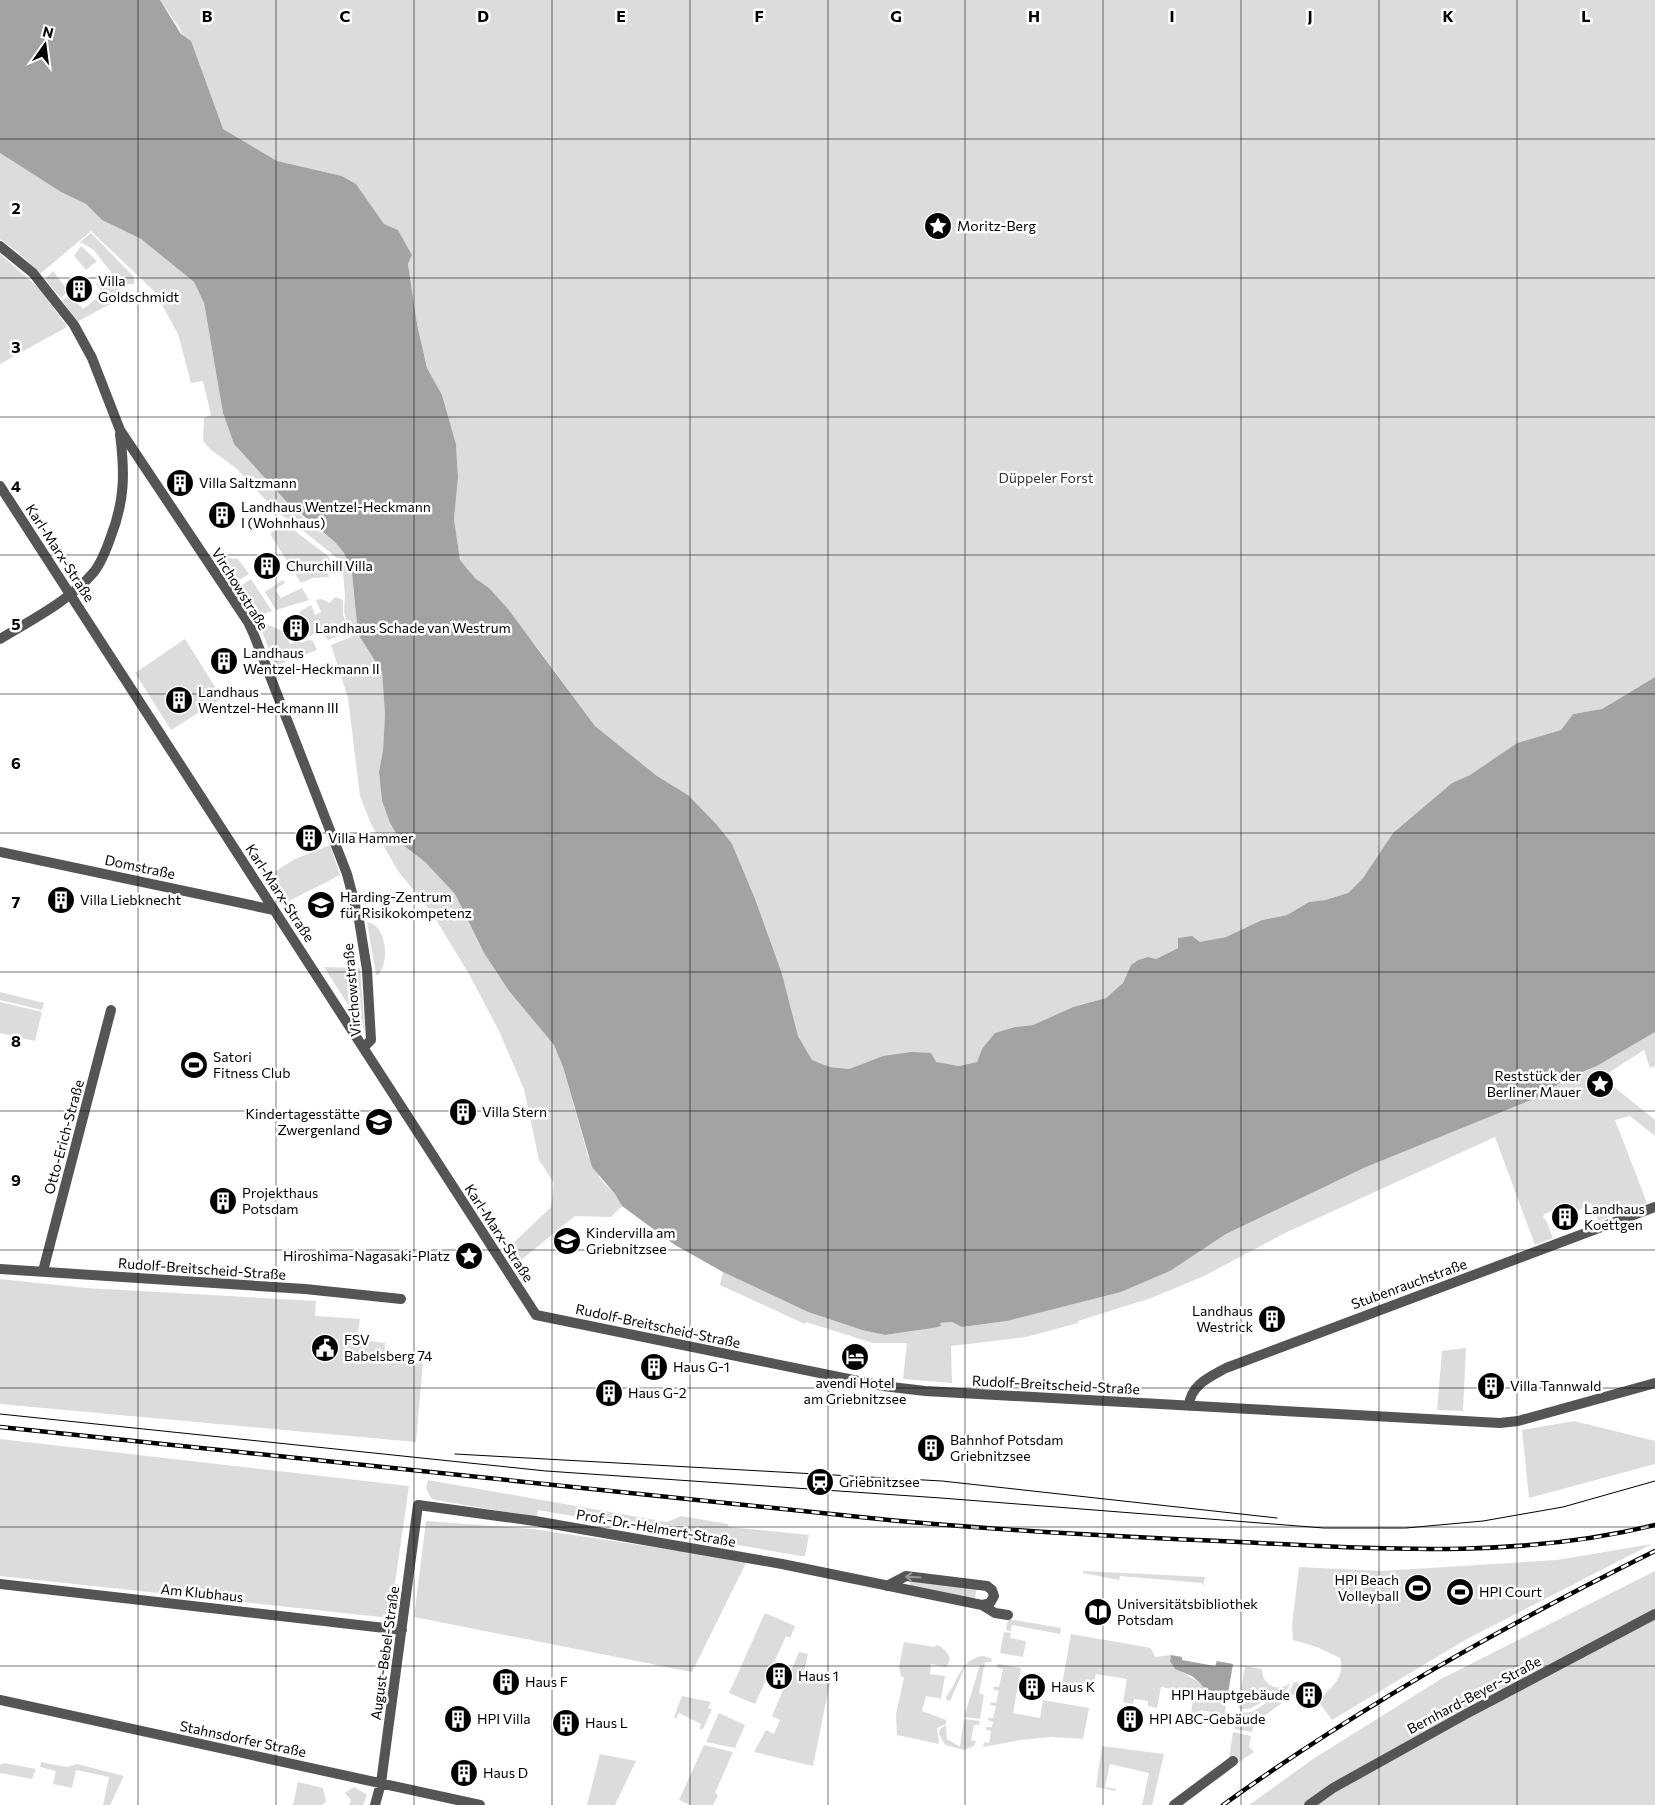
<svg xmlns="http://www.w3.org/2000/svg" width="1655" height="1805" font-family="Commissioner,sans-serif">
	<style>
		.green { fill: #dcdcdc }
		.water { fill: #a3a3a3 }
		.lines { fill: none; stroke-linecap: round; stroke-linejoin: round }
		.minor { stroke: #555; stroke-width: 10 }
		.tram { stroke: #000; stroke-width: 1 }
		.rail-casing { stroke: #000; stroke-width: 4.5 }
		.rail { stroke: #fff; stroke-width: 2.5; stroke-dasharray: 8; stroke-linecap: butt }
		.oneway { stroke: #999 }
		.grid { fill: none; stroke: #000; stroke-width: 1; stroke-opacity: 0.55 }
		.labels { text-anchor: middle; stroke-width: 5; stroke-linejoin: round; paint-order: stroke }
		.poi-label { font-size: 14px; fill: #000; stroke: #fff; text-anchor: start }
		.park-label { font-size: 14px; fill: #333; stroke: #fff }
		.street-label { font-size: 14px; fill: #000; stroke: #fff }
		.grid-label { font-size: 16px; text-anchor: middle; font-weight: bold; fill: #000; stroke: #fff; stroke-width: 5; stroke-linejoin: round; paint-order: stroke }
	</style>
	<rect width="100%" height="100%" fill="#fff"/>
	<!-- green -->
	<path class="green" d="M160,0H1655V677L1602,709L1573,714L1561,730L1517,743L1470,775L1452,783L1393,833L1363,878L1348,893L1325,900L1309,902L1287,915L1262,920L1226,937L1178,948L1156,959L1148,957L1138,960L1131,965L1123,983L1106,998L1073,1007L1033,1025L1015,1027L982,1049L977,1062L959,1066L883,1056L849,1069L830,1067L812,1060L798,1036L782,974L688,795L657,776L595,726L537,647L489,588L475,578L460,560L454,519L458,478L456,444L442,395L427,368L417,324L408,264L412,255L398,230L384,224L356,184L342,176L277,161L223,129L179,27Z
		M0,153L61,192L86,204L102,220L141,239L194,282L204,303L223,413L234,444L299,514L336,543L344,553L352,573L358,634L382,672L385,714L383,750L379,772L382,801L390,823L403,845L425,862L455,894L484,953L509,991L554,1045L563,1067L588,1156L601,1180L615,1194L622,1206L611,1217L575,1216L515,1265L506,1250L551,1207L554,1183L539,1160L524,1089L499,1031L469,974L432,913L398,871L371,824L360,796L348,698L331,645L351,637L344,611L345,596L343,571L337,558L291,521L279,514L237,469L210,449L203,441L204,418L211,415L203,381L191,383L178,334L155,292L91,231L40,274L19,253L0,239Z
		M91,233L134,277V284H120L94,250L80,242Z
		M81,246L97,261L86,270L74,256Z
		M0,254L40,289L67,327L0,364Z
		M53,271L68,291L61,298L45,279Z
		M108,275L125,296L77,322L62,300L72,296L83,309L103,293L96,284Z
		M287,525L328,556L337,571L328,573L329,577L313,578L301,583L270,534L276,529L282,531Z
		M227,558L238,559L249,574L231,585L217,564Z
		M251,579L272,611L252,618L235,590Z
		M283,580L285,583L275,589L281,598L302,588L309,600L276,610L265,592Z
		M335,597L343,600V615L350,631L328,640L319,629L311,636L308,635L306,630L309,626L308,621L302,618L299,612L311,605L315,615L321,612L316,600L322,599L330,603Z
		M266,624L283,631L290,644L299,640L300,643L309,640L313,641L317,650L275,666L260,626Z
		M185,639L222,698L171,730L135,673Z
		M330,845L340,875L283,904L266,877L295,859Z
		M367,922C387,925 390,962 378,975H376Z
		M324,967L360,968L365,1031Z
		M0,992L44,1003L42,1010L0,1000Z
		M0,1002L42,1012L35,1041L0,1033Z
		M1655,1032V1066L1650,1068L1644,1050L1602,1077L1655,1120V1136L1630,1116L1615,1120L1647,1203L1598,1221L1591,1203L1574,1213L1570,1204L1544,1214L1543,1218L1546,1220L1553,1238L1535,1245L1495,1137L1285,1233L1204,1276L1151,1298L1078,1321V1323L1026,1337L951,1346L952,1383L903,1379L907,1343H873L806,1322L805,1324L720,1285L723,1272L808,1312L862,1330L885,1335L933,1328L940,1323L952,1322L962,1327L1007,1321L1121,1292L1170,1271L1226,1234L1366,1167L1466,1126L1597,1066Z
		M0,1279L86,1288L316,1301L315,1316L360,1319L357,1339L385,1343L384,1359L423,1362L416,1442L0,1404Z
		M1466,1348L1463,1411L1437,1410L1442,1351Z
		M1574,1421L1655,1441V1464L1529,1498L1522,1430Z
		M0,1439L409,1486L390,1618L0,1576Z
		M428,1480L667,1522L681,1516L728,1524L729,1527L809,1535L805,1556H801L538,1510L537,1517L435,1500L431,1498L426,1488Z
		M426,1521L533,1529L747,1561L692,1672L414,1617Z
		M1652,1544L1465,1640L1332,1720L1318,1701C1330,1689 1346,1677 1340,1658L1317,1647L1293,1640L1292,1625L1299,1567L1382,1571L1557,1560Z
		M1083,1571L1205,1577L1203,1586L1202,1583L1120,1576L1119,1580L1083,1573Z
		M1655,1571V1805H1249L1313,1759L1441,1679Z
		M910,1581L977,1588L974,1601L910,1586Z
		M765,1613L795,1626L790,1638L786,1636L755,1704L729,1693Z
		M1008,1619L1061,1628L1060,1634L1012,1625L1011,1631L1006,1630Z
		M1004,1632L1011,1633L1010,1638L1026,1641L1023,1657L1000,1653Z
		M1071,1634L1151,1648L1155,1657L1171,1655L1170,1661L1183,1673L1200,1683L1209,1694L1226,1705L1224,1720L1215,1718V1713L1201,1710L1200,1715L1191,1714L1194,1693L1161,1687L1157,1708L1148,1706V1701L1134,1699L1133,1704L1123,1702L1127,1679L1096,1674L1091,1695L1061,1690Z
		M904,1642L935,1647L936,1645C943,1646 947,1652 950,1658L947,1667L931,1664L930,1674L945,1676L941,1699L926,1696L922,1711L946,1720V1724L937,1728L939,1744L897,1735L896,1714L904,1678L901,1676L899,1667Z
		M799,1652L808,1654L804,1672L818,1675L822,1672H832L813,1766L754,1752L766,1730L774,1734L780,1720L772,1716Z
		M984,1656L992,1659L991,1662H985L979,1693L984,1695L980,1719L964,1717L980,1665H966L950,1701L946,1700V1697C959,1681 960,1658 984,1656Z
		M998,1664L1021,1668L1013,1713L1040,1718L1043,1700L1089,1708L1083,1739L1052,1737L1020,1740L983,1747L984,1742L989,1743L991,1731L986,1730V1727H992L993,1722L988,1720V1718H993L996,1706L990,1705L991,1702L996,1703L999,1691L993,1689L994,1687H999L1003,1669L997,1667Z
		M1245,1666L1262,1669C1262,1685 1277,1693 1290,1683C1286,1696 1278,1691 1269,1697C1259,1703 1252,1711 1240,1709L1238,1707Z
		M1294,1682L1303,1685V1688L1254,1723L1252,1732L1234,1729L1238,1713L1252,1712L1272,1699L1283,1697L1291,1689Z
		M682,1696L711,1702L708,1708L712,1709L703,1729H699L701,1724L679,1713L676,1719L674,1717Z
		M719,1713L745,1725L735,1748L706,1742Z
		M964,1719L980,1721L979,1725H974L971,1740L976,1741L974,1746L964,1750L945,1745L939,1734L940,1729L946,1725L947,1739L960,1747Z
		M1233,1732L1251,1736L1249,1747L1254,1752L1237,1763L1229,1758Z
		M704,1745L733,1752L715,1793L718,1795L713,1805H690L679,1800Z
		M1102,1746L1164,1754L1152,1805H1142L1149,1773L1110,1764L1105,1787L1116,1789V1791L1096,1787Z
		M600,1754L636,1761L615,1805H587Z
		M41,1762L66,1767L77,1764L124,1776L110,1805H103L109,1777L76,1770L72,1788L53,1784L56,1771L40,1767Z
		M4,1763L36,1769L32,1779L0,1773V1765Z
		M298,1782L323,1788L326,1802L321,1805H293Z
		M354,1787L367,1795L363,1805H349L351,1800L345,1793Z"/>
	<!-- water -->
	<path class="water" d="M0,0H160L181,34L191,41L223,129L277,161L342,176L356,184L384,224L398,230L412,255L408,264L417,324L427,368L442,395L456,444L458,478L454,519L460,560L475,578L489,588L508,609L595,726L657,776L688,795L717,825L732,844L755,899L782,974L798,1036L812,1060L830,1067L849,1069L883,1056L911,1052L931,1053L936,1062L959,1066L977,1062L982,1049L995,1033L1015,1027L1033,1025L1073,1007L1106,998L1123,983L1131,965L1138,960L1148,957L1156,959L1178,948V938L1192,936L1200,942L1226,937L1262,920L1287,915L1309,902L1325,900L1348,893L1363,878L1393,833L1452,783L1470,775L1517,743L1561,730L1573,714L1602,709L1655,677V1032L1597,1066L1568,1078L1536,1098L1366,1167L1226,1234L1170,1271L1121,1292L1007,1321L962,1327L952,1322L940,1323L941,1326L933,1328L885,1335L862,1330L808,1312L723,1272L675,1245L622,1206L615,1194L592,1167L563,1067L554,1045L509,991L484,953L455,894L425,862L403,845L390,823L382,801L379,772L383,750L385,714L382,672L358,634L352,573L344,553L336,543L287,502L234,444L223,413L204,303L194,282L141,239L102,220L86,204L61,192L0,153Z
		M1171,1655L1182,1657V1660L1215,1666L1217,1661L1233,1664L1226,1705L1209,1694L1200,1683L1192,1676L1175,1669L1170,1661Z"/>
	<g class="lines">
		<!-- minor -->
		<path class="minor" d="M0,246L33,273L74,325L92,358L120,430L248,622L254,635L347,874L359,920L367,970L371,1040L364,1047
			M0,486L536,1315L883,1386L925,1391L1500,1423L1518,1421L1655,1383
			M0,639C31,620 69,601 93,573C101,564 106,550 110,539C125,501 125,473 120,434
			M0,852L274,910
			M0,1269L305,1289L401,1299
			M43,1271L111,1010
			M1189,1406C1190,1385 1210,1377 1226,1368L1655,1207
			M0,1584L402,1630
			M982,1605L995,1613L1008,1615
			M0,1700L480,1805
			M375,1805L381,1783L418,1505L535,1521L782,1564L982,1605L990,1603L994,1596L992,1590L987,1586L906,1576L887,1586
			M1174,1805L1233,1761
			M1309,1805L1333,1788L1466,1714L1655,1614"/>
		<!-- tram -->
		<path class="tram" d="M0,1414L546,1471L941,1498L1324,1528H1406L1483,1521L1563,1507L1655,1481
			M455,1454L942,1481L1277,1518"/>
		<!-- rail casing -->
		<g class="rail-casing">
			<path id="rail" d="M0,1427L889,1520C1006,1531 1123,1537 1240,1542C1380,1549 1518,1559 1655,1525
				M1223,1805C1359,1707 1505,1625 1655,1551"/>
		</g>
		<!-- rail -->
		<use href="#rail" class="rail"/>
	</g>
	<!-- one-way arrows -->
	<defs><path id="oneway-shaft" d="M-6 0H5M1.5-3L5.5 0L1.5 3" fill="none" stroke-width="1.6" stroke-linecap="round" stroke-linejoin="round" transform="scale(1.25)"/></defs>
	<use class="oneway" href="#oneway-shaft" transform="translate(913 1577) rotate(-177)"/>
	<!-- grid -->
	<path class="grid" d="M138,0V1805M276,0V1805M414,0V1805M552,0V1805M690,0V1805M828,0V1805M965,0V1805M1103,0V1805M1241,0V1805M1379,0V1805M1517,0V1805M0,139H1655M0,278H1655M0,417H1655M0,555H1655M0,694H1655M0,833H1655M0,972H1655M0,1111H1655M0,1250H1655M0,1388H1655M0,1527H1655M0,1666H1655"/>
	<!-- icons -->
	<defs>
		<g id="sight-disc" transform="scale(1.4375)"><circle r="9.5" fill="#000" stroke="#fff"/><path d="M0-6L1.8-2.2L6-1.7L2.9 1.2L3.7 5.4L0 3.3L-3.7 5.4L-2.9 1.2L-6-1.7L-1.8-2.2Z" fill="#fff"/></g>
		<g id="building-disc" transform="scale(1.4375)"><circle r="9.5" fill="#000" stroke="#fff"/><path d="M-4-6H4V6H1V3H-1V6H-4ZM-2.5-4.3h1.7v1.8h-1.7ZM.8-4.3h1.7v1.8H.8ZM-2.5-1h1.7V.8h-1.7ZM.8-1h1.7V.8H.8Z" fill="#fff"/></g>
		<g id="university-disc" transform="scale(1.4375)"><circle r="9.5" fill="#000" stroke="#fff"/><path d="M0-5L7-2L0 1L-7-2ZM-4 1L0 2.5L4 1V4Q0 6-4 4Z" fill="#fff"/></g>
		<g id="stadium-disc" transform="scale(1.4375)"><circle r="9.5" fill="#000" stroke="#fff"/><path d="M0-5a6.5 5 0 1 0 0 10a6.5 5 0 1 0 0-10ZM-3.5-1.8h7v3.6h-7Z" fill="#fff"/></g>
		<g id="school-disc" transform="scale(1.4375)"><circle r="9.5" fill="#000" stroke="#fff"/><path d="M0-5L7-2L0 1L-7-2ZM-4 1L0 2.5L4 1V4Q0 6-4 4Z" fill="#fff"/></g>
		<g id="civic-disc" transform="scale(1.4375)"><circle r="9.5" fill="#000" stroke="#fff"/><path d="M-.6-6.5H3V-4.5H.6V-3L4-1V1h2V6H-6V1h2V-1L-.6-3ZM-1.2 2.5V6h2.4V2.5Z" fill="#fff"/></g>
		<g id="hotel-disc" transform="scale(1.4375)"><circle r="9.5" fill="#000" stroke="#fff"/><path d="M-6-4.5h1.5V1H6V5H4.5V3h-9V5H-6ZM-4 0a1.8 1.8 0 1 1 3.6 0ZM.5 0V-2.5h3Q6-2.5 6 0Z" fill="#fff"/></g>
		<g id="station-disc" transform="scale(1.4375)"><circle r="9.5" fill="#000" stroke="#fff"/><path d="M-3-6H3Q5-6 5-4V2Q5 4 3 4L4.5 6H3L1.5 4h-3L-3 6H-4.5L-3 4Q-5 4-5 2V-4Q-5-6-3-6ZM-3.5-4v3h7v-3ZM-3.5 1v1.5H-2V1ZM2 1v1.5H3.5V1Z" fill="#fff"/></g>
		<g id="library-disc" transform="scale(1.4375)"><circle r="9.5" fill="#000" stroke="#fff"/><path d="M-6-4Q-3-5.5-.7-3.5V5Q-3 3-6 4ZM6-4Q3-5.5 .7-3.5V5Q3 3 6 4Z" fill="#fff"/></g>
	</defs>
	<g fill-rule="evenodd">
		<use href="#sight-disc" x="938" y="226"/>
		<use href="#building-disc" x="79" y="289"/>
		<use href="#building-disc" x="180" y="483"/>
		<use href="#building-disc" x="222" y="515"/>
		<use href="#building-disc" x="267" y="566"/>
		<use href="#building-disc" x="296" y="628"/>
		<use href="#building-disc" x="224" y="661"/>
		<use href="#building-disc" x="179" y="700"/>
		<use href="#building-disc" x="309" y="838"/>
		<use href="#building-disc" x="61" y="900"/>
		<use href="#university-disc" x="321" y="905"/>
		<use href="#stadium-disc" x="194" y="1065"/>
		<use href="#sight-disc" x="1600" y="1084"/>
		<use href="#building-disc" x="463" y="1112"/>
		<use href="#school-disc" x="379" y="1122"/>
		<use href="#building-disc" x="223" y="1201"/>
		<use href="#building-disc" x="1565" y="1217"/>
		<use href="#school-disc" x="567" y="1241"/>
		<use href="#sight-disc" x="469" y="1256"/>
		<use href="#building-disc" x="1272" y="1319"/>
		<use href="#civic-disc" x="325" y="1348"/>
		<use href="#hotel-disc" x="855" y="1357"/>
		<use href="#building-disc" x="654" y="1367"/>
		<use href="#building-disc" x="1491" y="1386"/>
		<use href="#building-disc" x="609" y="1393"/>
		<use href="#building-disc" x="931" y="1448"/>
		<use href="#station-disc" x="820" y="1482"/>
		<use href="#stadium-disc" x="1418" y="1588"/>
		<use href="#stadium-disc" x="1460" y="1592"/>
		<use href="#library-disc" x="1098" y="1612"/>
		<use href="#building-disc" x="779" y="1676"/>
		<use href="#building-disc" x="506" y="1682"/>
		<use href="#building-disc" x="1032" y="1687"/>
		<use href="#building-disc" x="1309" y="1695"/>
		<use href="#building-disc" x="458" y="1719"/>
		<use href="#building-disc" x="1130" y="1719"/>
		<use href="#building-disc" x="566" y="1723"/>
		<use href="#building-disc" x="464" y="1773"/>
	</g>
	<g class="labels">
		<!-- poi labels -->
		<g class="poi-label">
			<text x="957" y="231">Moritz-Berg</text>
			<text x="98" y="286">Villa<tspan x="98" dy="16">Goldschmidt</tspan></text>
			<text x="199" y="488">Villa Saltzmann</text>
			<text x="241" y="512">Landhaus Wentzel-Heckmann<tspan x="241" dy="16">I (Wohnhaus)</tspan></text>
			<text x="286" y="571">Churchill Villa</text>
			<text x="315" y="633">Landhaus Schade van Westrum</text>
			<text x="243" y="658">Landhaus<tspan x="243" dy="16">Wentzel-Heckmann II</tspan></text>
			<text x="198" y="697">Landhaus<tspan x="198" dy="16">Wentzel-Heckmann III</tspan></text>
			<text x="328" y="843">Villa Hammer</text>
			<text x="340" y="902">Harding-Zentrum<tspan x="340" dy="16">für Risikokompetenz</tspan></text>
			<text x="80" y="905">Villa Liebknecht</text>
			<text x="213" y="1062">Satori<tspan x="213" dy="16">Fitness Club</tspan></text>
			<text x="1581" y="1081" text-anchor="end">Reststück der<tspan x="1581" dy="16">Berliner Mauer</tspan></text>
			<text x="482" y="1117">Villa Stern</text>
			<text x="360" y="1119" text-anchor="end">Kindertagesstätte<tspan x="360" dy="16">Zwergenland</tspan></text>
			<text x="242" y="1198">Projekthaus<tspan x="242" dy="16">Potsdam</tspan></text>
			<text x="1584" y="1214">Landhaus<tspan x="1584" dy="16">Koettgen</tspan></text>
			<text x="586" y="1238">Kindervilla am<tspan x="586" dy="16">Griebnitzsee</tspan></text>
			<text x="450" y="1261" text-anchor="end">Hiroshima-Nagasaki-Platz</text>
			<text x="1253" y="1316" text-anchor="end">Landhaus<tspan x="1253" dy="16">Westrick</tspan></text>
			<text x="344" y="1345">FSV<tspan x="344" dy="16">Babelsberg 74</tspan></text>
			<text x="673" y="1372">Haus G-1</text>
			<text x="855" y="1388" text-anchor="middle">avendi Hotel<tspan x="855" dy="16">am Griebnitzsee</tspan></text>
			<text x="1510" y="1391">Villa Tannwald</text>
			<text x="628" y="1398">Haus G-2</text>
			<text x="950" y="1445">Bahnhof Potsdam<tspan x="950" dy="16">Griebnitzsee</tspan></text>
			<text x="839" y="1487">Griebnitzsee</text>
			<text x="1399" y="1585" text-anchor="end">HPI Beach<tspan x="1399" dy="16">Volleyball</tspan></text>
			<text x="1479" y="1597">HPI Court</text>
			<text x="1117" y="1609">Universitätsbibliothek<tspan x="1117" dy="16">Potsdam</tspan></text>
			<text x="798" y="1681">Haus 1</text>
			<text x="525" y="1687">Haus F</text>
			<text x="1051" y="1692">Haus K</text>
			<text x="1290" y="1700" text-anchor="end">HPI Hauptgebäude</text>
			<text x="477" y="1724">HPI Villa</text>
			<text x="1149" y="1724">HPI ABC-Gebäude</text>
			<text x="585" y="1728">Haus L</text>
			<text x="483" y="1778">Haus D</text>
		</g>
		<!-- park labels -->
		<g class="park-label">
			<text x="1046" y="483">Düppeler Forst</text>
		</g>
		<!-- street labels -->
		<g class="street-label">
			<text transform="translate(60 553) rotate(57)" y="5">Karl-Marx-Straße</text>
			<text transform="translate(240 589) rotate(58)" y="5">Virchowstraße</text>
			<text transform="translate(140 867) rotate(12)" y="5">Domstraße</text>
			<text transform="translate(280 893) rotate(57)" y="5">Karl-Marx-Straße</text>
			<text transform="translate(352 990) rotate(-95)" y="5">Virchowstraße</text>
			<text transform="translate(64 1137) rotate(-75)" y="5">Otto-Erich-Straße</text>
			<text transform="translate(499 1233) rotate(57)" y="5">Karl-Marx-Straße</text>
			<text transform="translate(202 1269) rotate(4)" y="5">Rudolf-Breitscheid-Straße</text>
			<text transform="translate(1409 1284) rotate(-20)" y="5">Stubenrauchstraße</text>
			<text transform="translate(658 1326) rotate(12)" y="5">Rudolf-Breitscheid-Straße</text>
			<text transform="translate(1056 1385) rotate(3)" y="5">Rudolf-Breitscheid-Straße</text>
			<text transform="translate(656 1528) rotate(10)" y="5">Prof.-Dr.-Helmert-Straße</text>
			<text transform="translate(202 1593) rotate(6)" y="5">Am Klubhaus</text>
			<text transform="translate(385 1653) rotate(-82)" y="5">August-Bebel-Straße</text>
			<text transform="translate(1474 1695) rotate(-28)" y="5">Bernhard-Beyer-Straße</text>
			<text transform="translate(243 1739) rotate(12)" y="5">Stahnsdorfer Straße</text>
		</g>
	</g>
	<g class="grid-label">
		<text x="207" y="22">B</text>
		<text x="345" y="22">C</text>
		<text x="483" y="22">D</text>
		<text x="621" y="22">E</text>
		<text x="759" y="22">F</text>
		<text x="896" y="22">G</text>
		<text x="1034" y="22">H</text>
		<text x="1172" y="22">I</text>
		<text x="1310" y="22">J</text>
		<text x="1448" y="22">K</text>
		<text x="1586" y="22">L</text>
		<text x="16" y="214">2</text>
		<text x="16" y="353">3</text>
		<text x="16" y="492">4</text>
		<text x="16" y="630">5</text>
		<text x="16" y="769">6</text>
		<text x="16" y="908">7</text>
		<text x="16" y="1047">8</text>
		<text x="16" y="1186">9</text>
	</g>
	<!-- north arrow -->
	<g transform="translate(45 45) rotate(14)" stroke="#ffffff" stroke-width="4" paint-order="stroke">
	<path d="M0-4L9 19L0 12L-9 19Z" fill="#000000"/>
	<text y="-8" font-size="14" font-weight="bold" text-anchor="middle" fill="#000000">N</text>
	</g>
</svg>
